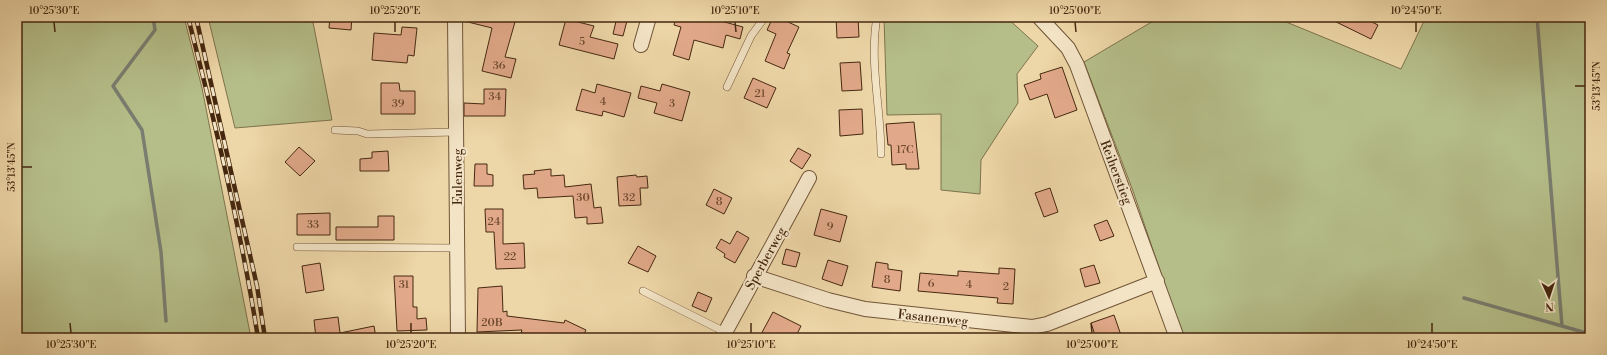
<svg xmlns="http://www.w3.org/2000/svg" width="1607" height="355" font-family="'Libre Bodoni',serif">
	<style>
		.green { fill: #b5be89; stroke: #7e734c }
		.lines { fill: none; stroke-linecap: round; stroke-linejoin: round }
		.stream { stroke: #797e70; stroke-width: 3.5 }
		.building { fill: #e1a989; stroke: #462810 }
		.service-casing { stroke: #705436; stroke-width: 8 }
		.minor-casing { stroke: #705436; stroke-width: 16 }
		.service { stroke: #f3e4c6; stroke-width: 7 }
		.minor { stroke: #f3e4c6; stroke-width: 14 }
		.rail-casing { stroke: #462810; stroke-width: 4.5 }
		.rail { stroke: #f3e4c6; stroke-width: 3; stroke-dasharray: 9; stroke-linecap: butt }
		.ticks { fill: none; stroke: #462810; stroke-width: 1.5 }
		.labels { text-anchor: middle; stroke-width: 4; stroke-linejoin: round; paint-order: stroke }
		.number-label { font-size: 11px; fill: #6d482e }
		.street-label { font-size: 13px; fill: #462810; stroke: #f3e4c6 }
		.neatline { fill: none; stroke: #462810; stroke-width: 1.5 }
		.ticks-label { font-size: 10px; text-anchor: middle; fill: #462810 }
	</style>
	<rect width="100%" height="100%" fill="#edd6a7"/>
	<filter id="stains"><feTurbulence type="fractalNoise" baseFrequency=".005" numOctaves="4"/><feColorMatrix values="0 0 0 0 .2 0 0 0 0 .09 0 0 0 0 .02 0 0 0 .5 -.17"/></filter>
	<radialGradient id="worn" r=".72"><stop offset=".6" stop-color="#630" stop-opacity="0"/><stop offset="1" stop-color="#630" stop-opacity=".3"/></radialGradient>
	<!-- green -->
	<path class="green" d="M17,17H184L202,88L251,338H17Z
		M208,17H312L332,120L235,128Z
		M884,17H1006L1038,46L1017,74L1018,103L981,160L980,194L941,190V114L887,115Z
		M1160,17H1274L1401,69L1426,17H1590V338H1183L1133,191L1084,62Z"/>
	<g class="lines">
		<!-- stream -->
		<path class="stream" d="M153,17L155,30L113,86L142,130L161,252L166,321
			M1537,17L1562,326
			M1464,298L1590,334"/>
	</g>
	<!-- building -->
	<path class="building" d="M330,17H352L351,30L329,28Z
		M464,17H506L505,20L515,22L505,57L516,59L511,78L482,71L492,28L464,21Z
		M617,17H628L623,36L613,34Z
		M676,17H706L743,27L740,39L726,35L723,48L694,40L689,60L673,55L681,27L674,25Z
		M773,17H777L799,27L787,53L790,54L784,69L765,61L776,34L767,30Z
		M836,17H858L859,37L837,38Z
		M1326,17H1372L1370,21L1378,25L1371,39Z
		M566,19L594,26L590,37L618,44L614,59L559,45Z
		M402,27L417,28L414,56L408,55L407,63L372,60L374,33L401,35Z
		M860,62L862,90L842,91L840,63Z
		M1062,67L1077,110L1055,118L1047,94L1030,100L1024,85L1041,79L1040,74Z
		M753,78L776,88L767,108L744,98Z
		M381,83H399L400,91H415V114H381Z
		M597,84L631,93L624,117L603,111L602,116L576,110L582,89L595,93Z
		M662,84L690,92L682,121L654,113L657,103L638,98L641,86L660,91Z
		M484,89H506L505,116H464V103L484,104Z
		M862,109L863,134L840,136L839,110Z
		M914,122L919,169H906V164L892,165L891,145H888L886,124Z
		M299,147L315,161L300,176L285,162Z
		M798,148L811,155L802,169L790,161Z
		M388,151L389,171H360V159L372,158V152Z
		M475,164H487V174L493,175V186H474Z
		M551,169V176L564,175L565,187L591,184L594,208L601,207L603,223L587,224V217L575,218L573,196L538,198L537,188L524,189L523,175L535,174L534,171Z
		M636,175L637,177L647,176L648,188H640L641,205L619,206L617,177Z
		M1050,188L1058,212L1044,217L1035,193Z
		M714,189L732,198L724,214L706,205Z
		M485,209H503V244L524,243L525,268L496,269L494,232H486Z
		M821,209L847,216L840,242L814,235Z
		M330,213V235H297V214Z
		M378,216H394V240H336V227H378Z
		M1107,220L1114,236L1100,241L1094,225Z
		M737,231L749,238L735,263L724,257L725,254L716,248L721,239L730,244Z
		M638,246L656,256L648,272L628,263Z
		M786,249L800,253L796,267L782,264Z
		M828,260L848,266L842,286L822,279Z
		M876,262L888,264V269L902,271L900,291L872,287Z
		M320,263L324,290L306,293L302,266Z
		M1094,265L1100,283L1085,287L1080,269Z
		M999,268L1015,269L1013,304L997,303L998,298L918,291L920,273L958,276V271L999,274Z
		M394,276H413V307H417V319L426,318L427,330L397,331Z
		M502,286L503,312L507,311V316L564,323L565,320L586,330L582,338H557L521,333L522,330L477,332L478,288Z
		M698,292L712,298L706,312L692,306Z
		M773,312L801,326L795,338H759Z
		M1114,315L1122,338H1096L1091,323Z
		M338,317L340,333L374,326L376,338H338L337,335L316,338L314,320Z"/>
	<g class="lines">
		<!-- service casing -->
		<g class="service-casing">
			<path id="service" d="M877,17C869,62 881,109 881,154
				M727,87L751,36L765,17
				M335,130L358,131L367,134L456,132
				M297,247L457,248
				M643,291L725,332"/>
		</g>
		<!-- minor casing -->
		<g class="minor-casing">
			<path id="minor" d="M455,17L458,338
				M1039,17L1068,48L1077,65L1177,338
				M641,45L649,17
				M754,276L828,300L865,309L1032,327L1047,324L1157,281
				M722,338L809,178"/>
		</g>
		<!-- service -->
		<use href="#service" class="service"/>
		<!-- minor -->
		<use href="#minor" class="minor"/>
		<!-- rail casing -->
		<g class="rail-casing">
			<path id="rail" d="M188,17C215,123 241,230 258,338
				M196,17L257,286L265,338"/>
		</g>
		<!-- rail -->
		<use href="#rail" class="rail"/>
	</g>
	<!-- ticks -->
	<path class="ticks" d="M54,22L55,32M395,22V32M735,22L736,32M1075,22L1076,32M1416,22V32M1575,86H1585M22,167H32M70,323L71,333M411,323V333M751,323V333M1091,323L1092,333M1432,323V333"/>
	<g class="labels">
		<!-- number labels -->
		<g class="number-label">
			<text x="582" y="45">5</text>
			<text x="499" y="69">36</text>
			<text x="760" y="97">21</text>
			<text x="495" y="100">34</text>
			<text x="603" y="105">4</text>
			<text x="398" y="107">39</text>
			<text x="672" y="107">3</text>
			<text x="905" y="153">17C</text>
			<text x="583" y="201">30</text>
			<text x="629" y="201">32</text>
			<text x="719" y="205">8</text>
			<text x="494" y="225">24</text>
			<text x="313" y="228">33</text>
			<text x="830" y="230">9</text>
			<text x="510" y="260">22</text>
			<text x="887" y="283">8</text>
			<text x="931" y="287">6</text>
			<text x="404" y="288">31</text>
			<text x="969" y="288">4</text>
			<text x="1006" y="290">2</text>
			<text x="492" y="326">20B</text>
		</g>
		<!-- street labels -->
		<g class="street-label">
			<text transform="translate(1117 172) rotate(69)" y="5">Reiherstieg</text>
			<text transform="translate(457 177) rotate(-90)" y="5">Eulenweg</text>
			<text transform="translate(765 258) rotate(-61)" y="5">Sperberweg</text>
			<text transform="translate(933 317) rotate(6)" y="5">Fasanenweg</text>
		</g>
	</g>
	<!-- margin -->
	<rect width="1607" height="355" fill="none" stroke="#edd6a7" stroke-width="44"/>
	<!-- north arrow -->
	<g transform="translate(1549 297) rotate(177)" stroke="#f3e4c6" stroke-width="3" paint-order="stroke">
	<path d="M0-3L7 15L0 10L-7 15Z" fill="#462810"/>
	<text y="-6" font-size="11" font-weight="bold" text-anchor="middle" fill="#462810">N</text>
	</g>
	<rect x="22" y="22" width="1563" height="311" class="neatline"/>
	<g class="ticks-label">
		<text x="54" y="14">10°25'30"E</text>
		<text x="395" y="14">10°25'20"E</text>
		<text x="735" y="14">10°25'10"E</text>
		<text x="1075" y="14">10°25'00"E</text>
		<text x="1416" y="14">10°24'50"E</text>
		<text transform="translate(1596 86) rotate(-90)" y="4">53°13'45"N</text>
		<text transform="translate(11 167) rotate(-90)" y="4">53°13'45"N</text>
		<text x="71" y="348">10°25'30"E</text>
		<text x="411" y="348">10°25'20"E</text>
		<text x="751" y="348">10°25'10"E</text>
		<text x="1092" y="348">10°25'00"E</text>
		<text x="1432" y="348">10°24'50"E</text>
	</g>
	<rect width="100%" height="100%" filter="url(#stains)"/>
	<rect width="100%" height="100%" fill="url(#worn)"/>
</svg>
